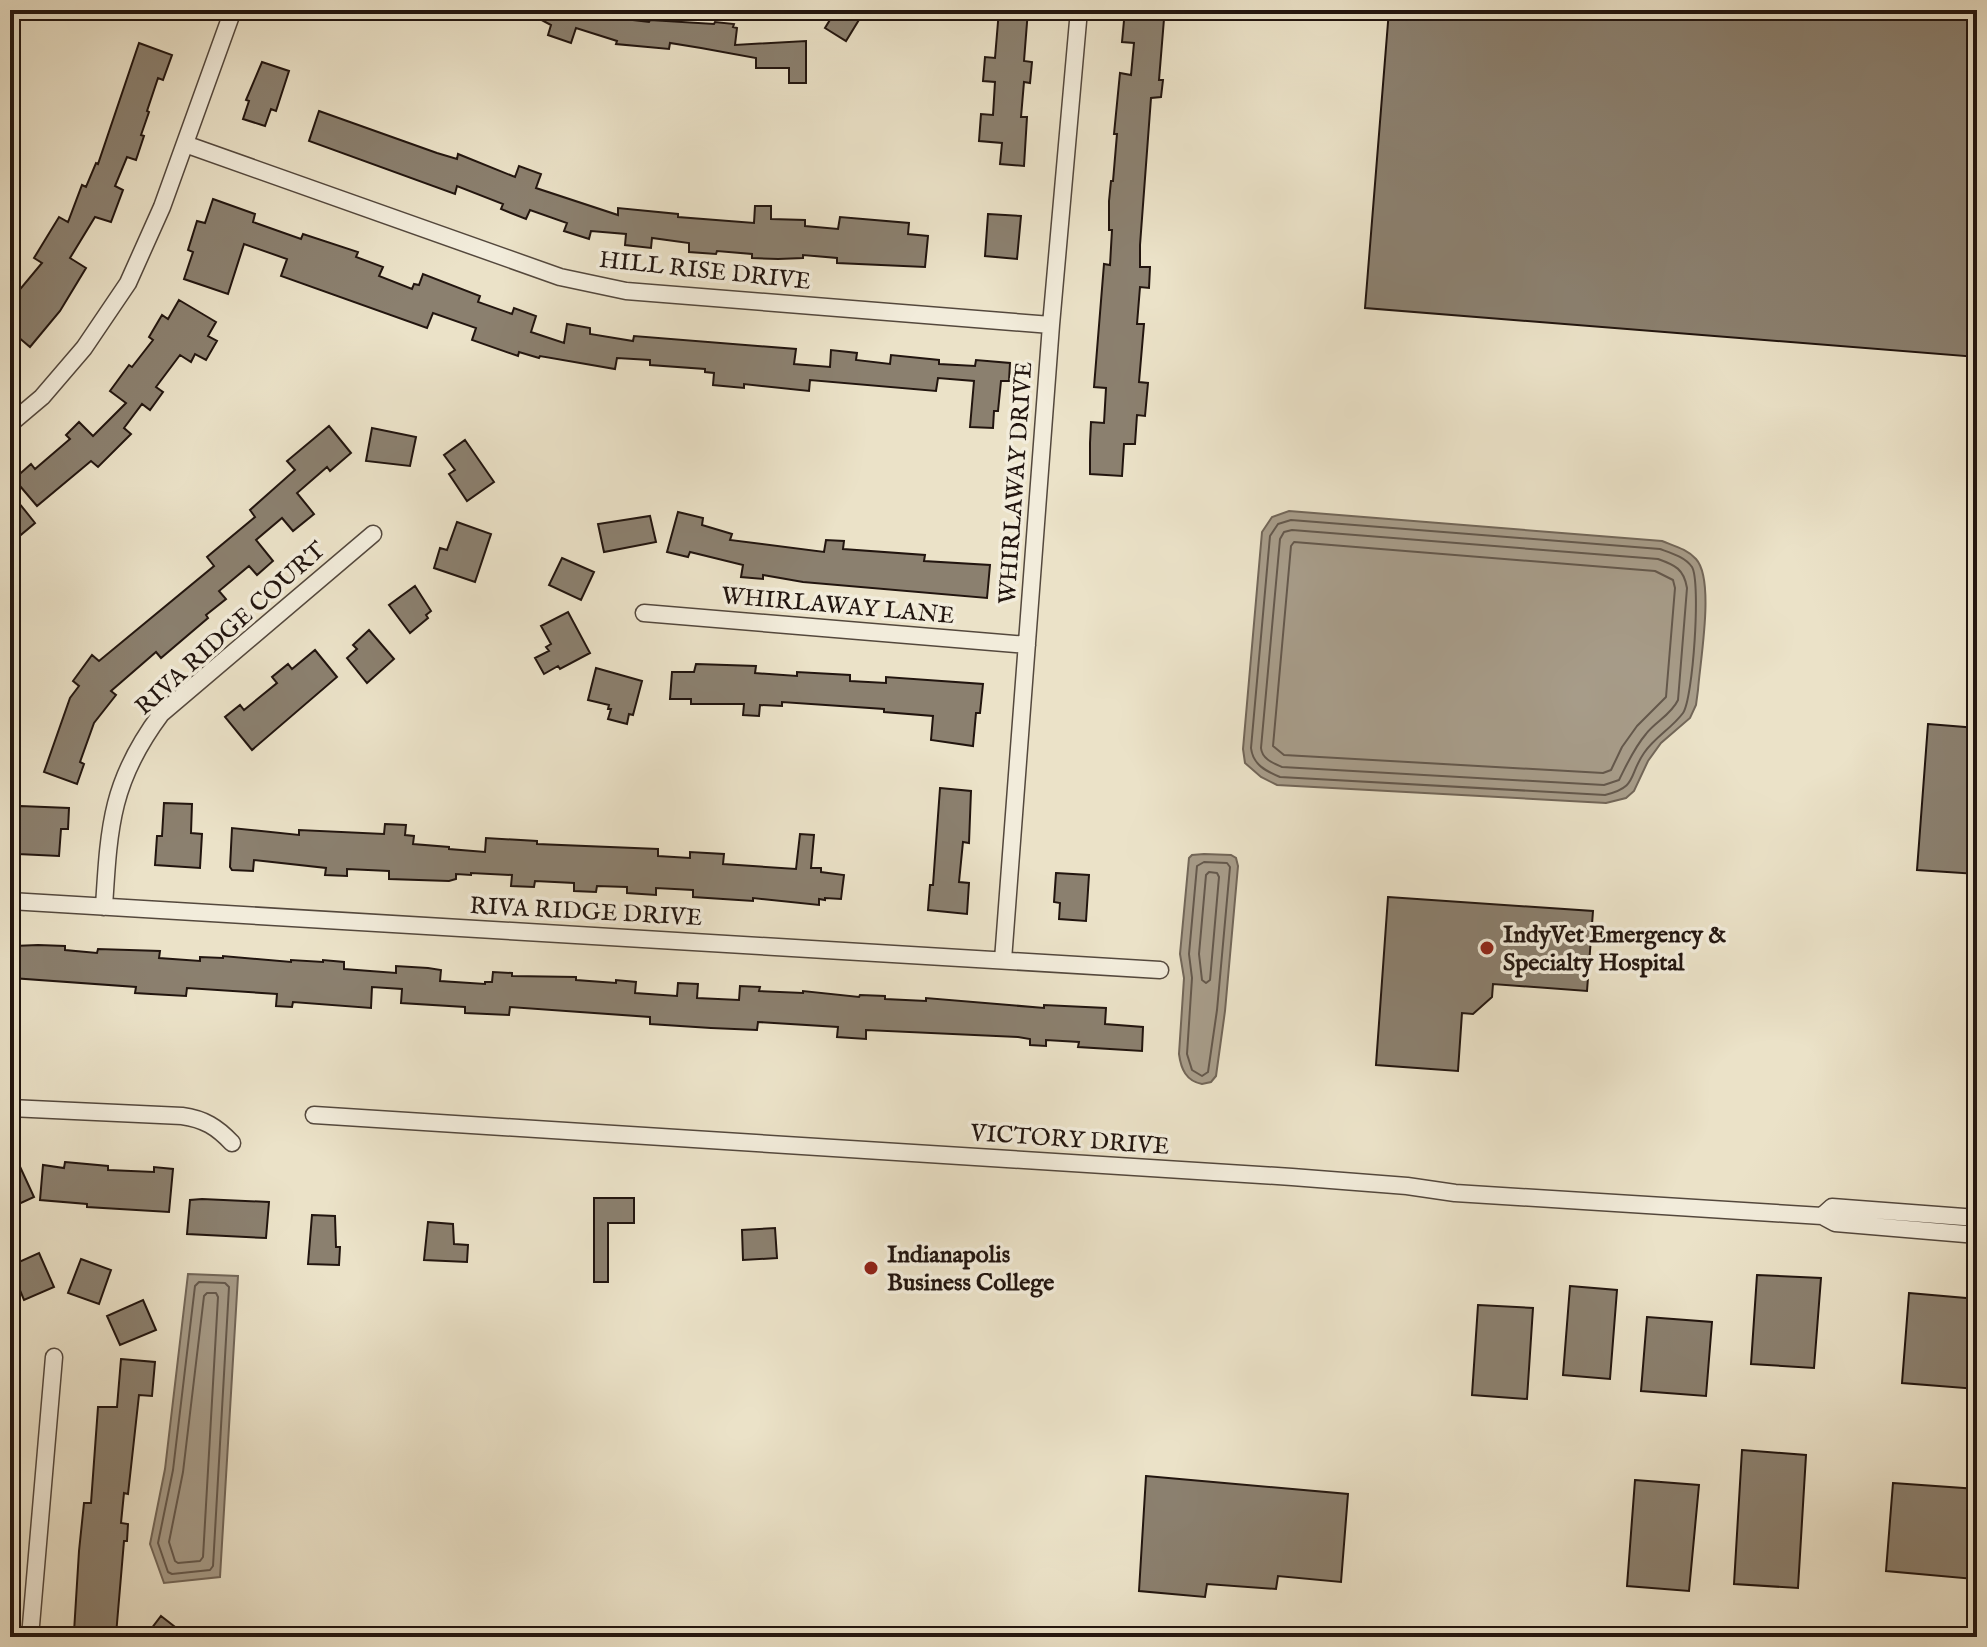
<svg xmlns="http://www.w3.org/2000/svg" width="1987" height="1647" font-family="'IM FELL English',serif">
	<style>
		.water { fill: #a79c89; stroke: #726658; stroke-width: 2 }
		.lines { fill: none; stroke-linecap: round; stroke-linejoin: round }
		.shore { stroke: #64584c; stroke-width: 2 }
		.building { fill: #8b806f; stroke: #22150f; stroke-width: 2 }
		.street-casing { stroke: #54483d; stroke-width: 19 }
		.street { stroke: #f2ecdb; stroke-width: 16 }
		.poi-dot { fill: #8f2418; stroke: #f2ecdb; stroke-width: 3 }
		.labels { text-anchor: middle; stroke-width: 7; stroke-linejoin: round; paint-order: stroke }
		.street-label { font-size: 24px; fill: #22150f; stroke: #f2ecdb }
		.poi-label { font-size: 24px; font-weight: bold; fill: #22150f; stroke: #f2ecdb; text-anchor: start }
	</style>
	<rect width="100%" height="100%" fill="#ebe2c8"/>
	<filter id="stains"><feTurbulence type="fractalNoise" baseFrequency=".0025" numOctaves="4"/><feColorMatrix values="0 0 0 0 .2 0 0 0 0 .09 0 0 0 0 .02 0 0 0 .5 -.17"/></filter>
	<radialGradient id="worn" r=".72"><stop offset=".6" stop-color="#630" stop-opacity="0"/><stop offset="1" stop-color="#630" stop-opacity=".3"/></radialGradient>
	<!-- water -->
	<path class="water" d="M1289,511L1662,541C1674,546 1687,549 1696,559C1715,580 1700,661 1698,690L1696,705L1690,718L1661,743L1648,761L1634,791L1626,798L1606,803L1277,785L1261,777L1245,763L1243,749L1262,532L1272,517Z
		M1204,854L1231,855L1236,858L1238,866L1225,1011L1216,1076L1211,1082L1202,1084C1186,1081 1181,1069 1179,1054L1184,978L1180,954L1189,858L1192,855Z
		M188,1274L238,1276L220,1577L164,1583L150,1544L165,1469Z"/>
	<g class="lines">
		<!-- shore -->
		<path class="shore" d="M1291,520L1660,549C1671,553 1685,557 1692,567C1701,582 1693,699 1683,713C1672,728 1655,737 1644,753C1628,776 1638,787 1605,795L1280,777C1266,771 1253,765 1251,748L1270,536L1278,524Z
			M1292,530L1658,559C1675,565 1684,569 1687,588L1678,700C1671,715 1655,722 1646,734C1634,748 1627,764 1619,780L1604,785L1282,767C1273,763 1262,759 1261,748L1280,539L1284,532Z
			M1294,542L1655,571L1673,580L1675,588L1666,697L1637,726L1622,747L1611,770L1603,773L1284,755L1273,746L1291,546Z
			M1204,862L1227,863L1230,867L1217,1010L1208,1072L1202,1076L1192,1070L1187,1054L1192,978L1189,954L1197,866Z
			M1209,872L1217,873L1219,877L1210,980L1206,983L1202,980L1199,954L1206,875Z
			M199,1282L225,1283L229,1287L213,1566L210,1570L172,1574L168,1572L158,1543L173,1470L195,1286Z
			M207,1293H216L218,1297L203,1557L200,1561L178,1563L175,1561L169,1542L183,1472L204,1296Z"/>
	</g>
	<!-- building -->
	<path class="building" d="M523,10H600L598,16L649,22L650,20L714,24L715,22L734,24L733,27L737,28L735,45L806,41V83H789V68H756V58L701,48L670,43L669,49L616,44L617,41L576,28L571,43L548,35L551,25Z
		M836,10H865L846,41L825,28Z
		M999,10H1028L1024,61L1032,62L1030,83L1024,82L1021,117H1027L1024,166L1000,164L1002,143L979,141L981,114L993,115L995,82L983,81L985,57L995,58Z
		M1125,10H1156L1155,18L1164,19L1159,80H1163L1161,97L1151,98L1140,245V267H1150L1149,288L1140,287L1137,324H1144L1139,382L1148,383L1145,416L1137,415L1135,444H1124L1122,476L1090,474V443L1091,422L1104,423L1106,388L1094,387L1104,264L1110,265L1112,230H1109V201L1111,181H1113L1117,134H1114L1120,73L1131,75L1134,43L1122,42Z
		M1389,10H1977V357L1365,308Z
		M139,43L172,55L163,80L158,78L147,111L149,112L141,135L144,136L136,160L127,157L115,186L123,190L111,222L95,217L70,258L86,268L60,311L30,347L11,331L17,324L10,318V314L17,305L11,300L42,263L34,258L59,217L68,222L82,185L86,187L96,163L98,164Z
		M262,62L289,71L276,111L271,109L265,126L243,119L249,101L246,100Z
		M319,111L437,153L457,159L458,154L515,177L519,166L541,174L536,188L618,215V208L678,214V217L754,223L755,206H771V219L805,220V226L838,229L840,217L909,223L908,234L928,236L925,267L837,263V258L803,255V258L778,259L752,258V254L717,251L716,254L689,252V243L652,238L651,248L625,245L626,234L591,231L589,239L564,231L567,223L530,210L526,219L501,209L503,204L457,186L455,194L309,141Z
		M213,199L255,214L253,222L301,239L303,234L358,252L356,257L383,267L379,276L412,289L414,284L419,285L423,274L480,296L478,302L512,314L514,308L536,316L531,332L564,343L567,324L590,328V334L633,341L634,336L796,349L794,364L830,367L831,350L857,353L856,360L890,364L891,355L939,360V364L975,366L976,360L1010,363L1009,381H1001L998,411H994L993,428L970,427L974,381L938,378L936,391L810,380L809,391L744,384V388L713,385L714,373L705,372V369L650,365V360L617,358L615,369L540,356L539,358L519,352L518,356L472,340L476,328L433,313L427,328L281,276L287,259L244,244L228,294L184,279L193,252L188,250L197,221L205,223Z
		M988,214L1021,216L1017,259L985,256Z
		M179,300L216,322L208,336L217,341L206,360L195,354L191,362L180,355L156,387L163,392L150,410L142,404L124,428L131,434L98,467L91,461L37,506L14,479L31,464L35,469L70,439L66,435L79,422L93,436L126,403L110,391L129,365L132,367L153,340L149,337L162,315L168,319Z
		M329,426L351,453L330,471L327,467L297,493L314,514L293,531L282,518L256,540L273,561L257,575L249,566L219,591L226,599L206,615L208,618L161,658L156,652L111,691L116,695L94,723L80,762L84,764L77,784L44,772L70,698L79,686L73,681L92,655L99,661L214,566L207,557L255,517L250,510L295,470L287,461Z
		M372,428L416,437L410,466L366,461Z
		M465,440L494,482L467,501L449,474L455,470L444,455Z
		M19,503L35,523L10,544V511Z
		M678,512L703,518L702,525L732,534L730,540L824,552L826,540L844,541L843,549L925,555L924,561L990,565L987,598L803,582L763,575V579L741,577L743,565L690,552L688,557L667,552Z
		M650,516L656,542L604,552L598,524Z
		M457,522L491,534L475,582L434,568L440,548L447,550Z
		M562,558L594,572L581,600L549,585Z
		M415,586L431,611L426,615L428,618L410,633L389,605Z
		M568,612L590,653L560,669L558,666L544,674L535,658L549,651L546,647L551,644L541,626Z
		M369,630L394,659L367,683L347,658L357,649L353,645Z
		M315,650L337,677L252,750L225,717L240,705L244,710L277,683L272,677L288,664L292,669Z
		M696,664L756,666L755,673L797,676V672L850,675V681L886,683V677L983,684L980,713H976L973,746L931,740L933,716L884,712V709L782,702V706L760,705L759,716L743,715L744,704H691V699H670L672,672H694Z
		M596,668L642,681L633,715L629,714L627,724L608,719L611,709H608L609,705L588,700Z
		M1928,724L1977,728V874L1917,870Z
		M940,788L971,791L969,843L963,842L959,882L969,883L967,914L928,910L930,885H933Z
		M164,803L192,804L191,833L202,834L200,868L155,865L157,836H162Z
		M20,806L69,808L68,829H61L59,856L18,854Z
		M385,824L406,825L405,835L414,836L413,844L449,847V849L485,852L486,838L537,841V844L658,849V856L690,858V852L724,854L723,864L796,869L800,834L814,835L811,868H821V872L844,875L841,899L825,898V900L819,899V905L753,898V901L693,897V890L656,888V895L627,893V887L597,886L596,892L574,891V883L535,881L534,887L511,886L512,875L471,873V875L456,874V879L449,881L389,879V871L347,869V876L325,875L326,868L254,860L253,871L232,870L230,867L232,828L299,835V830L384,834Z
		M1056,873L1089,875L1086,921L1059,919L1060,903L1054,902Z
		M1388,897L1593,911L1587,991L1493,984L1492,997L1473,1014L1462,1013L1458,1071L1376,1065Z
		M38,945L65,946V950L97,953L98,949L160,951L159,958L200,961V957L223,958V956L291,962V960L323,962V960L344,962V969L396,973V966L428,968L441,970L440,981L485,984V982H492L493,972L512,973V976L576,977V980L616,983V980L636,982L635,993L677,996L678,983L698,984L697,998L739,1000L740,986L760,987L759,991L803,993V991L859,997L860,995L885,996V999L926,1001V998L1044,1008V1005L1106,1008L1105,1024L1143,1027L1142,1051L1078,1047L1079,1042L1046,1040V1046L1030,1045V1039L1018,1037L866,1030V1039L837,1037L838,1027L758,1022L757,1030L711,1028L650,1024V1017L510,1007L509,1015L465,1013V1007L401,1003L402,989L372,987L371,1008L293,1002L292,1007L276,1006L277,994L187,988L186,996L151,994L135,993L136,987L12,978L14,946Z
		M10,1145L34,1197L10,1208Z
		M65,1162L108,1166V1170L154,1172V1167L173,1169L169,1212L87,1207V1204L40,1200L43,1165L64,1168Z
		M594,1198H634V1223H608V1282H594Z
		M202,1199L269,1202L266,1238L187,1234L190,1200Z
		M312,1215L335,1216L336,1247H340L339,1265L308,1264Z
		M428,1222L453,1224L454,1244L468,1245L467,1262L424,1260Z
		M775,1228L777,1258L743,1260L742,1230Z
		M39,1253L54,1287L24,1300L10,1266Z
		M81,1259L111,1270L99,1304L68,1293Z
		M1757,1275L1821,1278L1814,1368L1751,1364Z
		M1570,1286L1617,1290L1610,1379L1563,1375Z
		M1909,1293L1977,1299V1389L1902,1383Z
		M143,1300L156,1330L120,1345L107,1316Z
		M1478,1305L1533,1308L1527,1399L1472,1395Z
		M1647,1317L1712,1322L1706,1396L1641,1391Z
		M121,1359L155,1362L152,1396L139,1395L128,1494L124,1493L121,1523L128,1524L127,1541H124L116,1635L74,1632L79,1551L84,1503H91L98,1407H117Z
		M1742,1450L1806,1455L1798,1588L1734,1584Z
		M1146,1476L1348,1494L1341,1582L1278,1576L1276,1589L1207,1584L1205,1597L1139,1591Z
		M1635,1480L1699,1485L1689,1591L1627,1586Z
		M1893,1483L1977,1489L1974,1579L1886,1571Z
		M161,1616L188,1637H145Z"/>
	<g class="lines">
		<!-- street casing -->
		<g class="street-casing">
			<path id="street" d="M185,144L560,277L626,291L1051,325
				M10,424L42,397L84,348L128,283L162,207L233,10
				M644,613L1027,645
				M10,901L1160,970
				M104,907C109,826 111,781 161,714L373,534
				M1003,960L1051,325L1079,10
				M10,1108L182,1116C204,1119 217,1127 232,1143
				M314,1115L1292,1177L1407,1186L1455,1193L1822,1216L1835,1223L1977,1235
				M1822,1216L1832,1207L1977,1218
				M30,1637L54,1357"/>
		</g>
		<!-- street -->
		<use href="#street" class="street"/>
	</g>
	<!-- markers -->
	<g class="poi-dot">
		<circle cx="1487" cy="948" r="8"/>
		<circle cx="871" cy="1268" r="8"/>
	</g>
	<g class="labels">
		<!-- street labels -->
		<g class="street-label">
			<text transform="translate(705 270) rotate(6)" y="8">HILL RISE DRIVE</text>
			<text transform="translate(1015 483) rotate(-86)" y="8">WHIRLAWAY DRIVE</text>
			<text transform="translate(838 605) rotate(5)" y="8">WHIRLAWAY LANE</text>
			<text transform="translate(230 628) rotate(-42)" y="8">RIVA RIDGE COURT</text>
			<text transform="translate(586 911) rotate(3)" y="8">RIVA RIDGE DRIVE</text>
			<text transform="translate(1070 1139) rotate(4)" y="8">VICTORY DRIVE</text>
		</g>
		<!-- poi labels -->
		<g class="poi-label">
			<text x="1503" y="942">IndyVet Emergency &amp;<tspan x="1503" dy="28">Specialty Hospital</tspan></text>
			<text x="887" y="1262">Indianapolis<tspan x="887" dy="28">Business College</tspan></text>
		</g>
	</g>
	<!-- margin -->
	<rect width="1987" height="1647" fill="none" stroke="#ebe2c8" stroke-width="40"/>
	<rect x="12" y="12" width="1963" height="1623" fill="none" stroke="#22150f" stroke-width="4"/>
	<rect x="20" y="20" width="1947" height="1607" fill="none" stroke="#22150f" stroke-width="2"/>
	<rect width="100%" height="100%" filter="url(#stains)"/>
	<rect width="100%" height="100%" fill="url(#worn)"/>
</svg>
